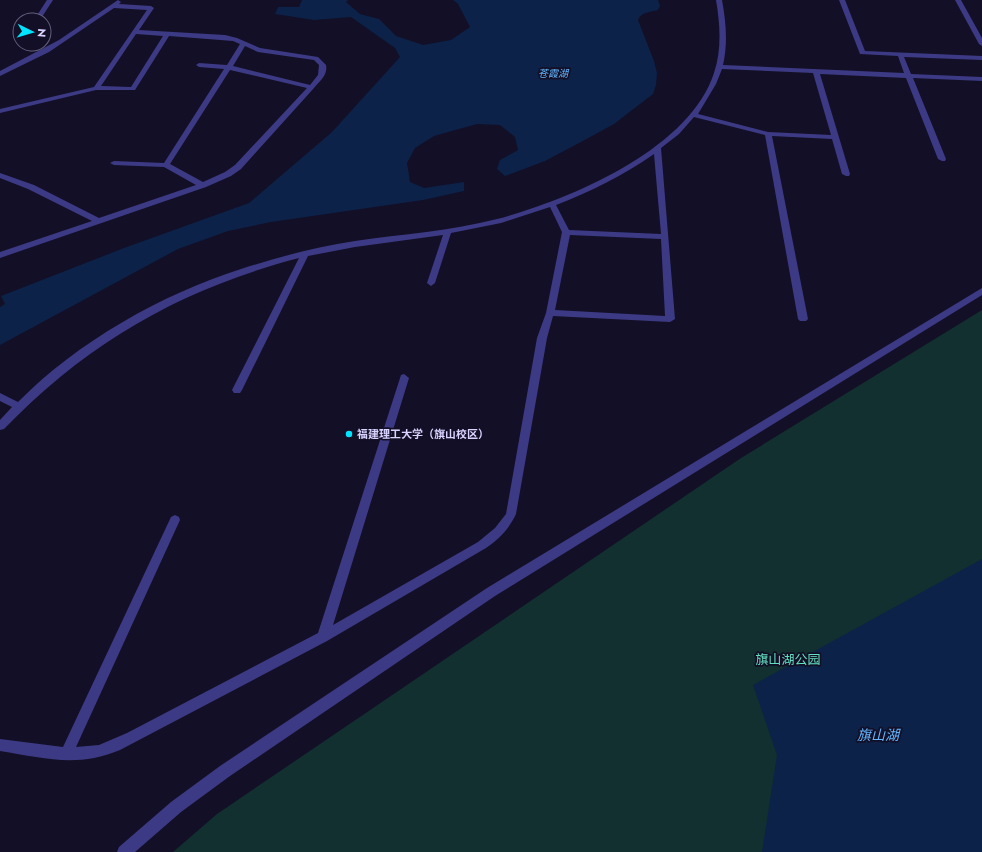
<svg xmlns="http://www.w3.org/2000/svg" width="982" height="852" font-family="Jost,'Noto Sans SC',sans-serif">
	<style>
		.green { fill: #12302f }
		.water { fill: #0c2248 }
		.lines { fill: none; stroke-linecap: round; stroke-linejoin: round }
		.minor { fill: #3d3a85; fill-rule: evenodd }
		.poi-dot { fill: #00e5ff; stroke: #130f26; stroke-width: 1.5 }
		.labels { text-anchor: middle; stroke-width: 3.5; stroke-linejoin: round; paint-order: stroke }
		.far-water-label { font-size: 10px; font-style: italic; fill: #62b6ff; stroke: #130f26 }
		.poi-label { font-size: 11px; font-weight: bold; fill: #d9d4ff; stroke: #130f26; text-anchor: start }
		.near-park-label { font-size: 13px; fill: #5fe0c0; stroke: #130f26 }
		.near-water-label { font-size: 14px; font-style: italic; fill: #62b6ff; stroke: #130f26 }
	</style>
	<rect width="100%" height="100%" fill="#130f26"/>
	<!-- green -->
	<path class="green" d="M982,310V852H173L217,814L741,458Z"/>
	<!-- water -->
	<path class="water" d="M302,0H348L346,2L360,14L379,19L396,36L423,45L451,40L470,27L458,4L453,0H658L660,6L658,10C651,12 641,12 638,20L654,61L657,73L656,85L653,94L614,124L581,142L545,161L505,176L497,169L500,160L518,150L515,137L500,125L477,124L434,136L415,148L407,163L410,182L424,188L464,182V191L423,200L271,222L228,231L178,249L0,345V307L5,304L1,296L124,248L249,203L332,132L400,57L395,48L351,17L314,20L275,14L278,7H299Z
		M982,559V852H762L777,755L753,685Z"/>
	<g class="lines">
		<!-- minor -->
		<path class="minor" d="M47,0H53L40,20H34Z
			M118,0L121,2L119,4L151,6L154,8L139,30L225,35L237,38L260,48L318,57L326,65C328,75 320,81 314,88L241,169L231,176L206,187L0,258V252L92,221L28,189L0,178V173L34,185L99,218L196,185L164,167L114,165L110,163L114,161L164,163L224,69L199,67L196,65L199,63L227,65L240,44L233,41L169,36L135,90H96L0,113V109L94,87L147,10L114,8L49,52L0,76V71L59,40ZM136,34L163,36L131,87L101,86ZM245,46L258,52L314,60L319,65L318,75L310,85L233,66ZM230,70L307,88L235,165L225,172L203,182L170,164Z
			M716,0H722C726,22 728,43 723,65L904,73L898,56L860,54L839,0H845L865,51L982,56V60L904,57L911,74L982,77V81L913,78L946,159L945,161H942L938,159L906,78L820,74L850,174L849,176H846L842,174L832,139L772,136L808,319L806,321H800L798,319L765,135L694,117L679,134L661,148L675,319L670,322L553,316L547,338L516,514C509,529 499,539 486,548L327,641L120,750C77,768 44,758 0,751V739L63,747L171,517L175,515L179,517L180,520L76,747L99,745L127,733L318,633L401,375L404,374L409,378L333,625L478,542L495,528L506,514L537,338L546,313L562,232L550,207L501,223L451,233L435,283L431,286L427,283L443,235L355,247L308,256L242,390L240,393H234L232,390L299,258C181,289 88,342 4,429L0,430V420L12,407L0,401V393L18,402C77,342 162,294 241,269C278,257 316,247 355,241C402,234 451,231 497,219C569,200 689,150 714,73C722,49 720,24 716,0ZM722,69L813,73L831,135L768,132L698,114L716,84ZM654,154L661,234L569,230L556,205C590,192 624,175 654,154ZM570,235L661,239L665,316L555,310Z
			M955,0H961L982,38V46L979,44Z
			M982,288V295L495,596L230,776L181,812L135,852H117L119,847L171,802L220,766L487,588Z"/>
	</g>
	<!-- markers -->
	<circle class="poi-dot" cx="349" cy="434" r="4"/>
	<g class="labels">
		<!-- far-water labels -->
		<g class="far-water-label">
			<text x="553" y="77">苍霞湖</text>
		</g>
		<!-- poi labels -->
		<g class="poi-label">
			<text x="357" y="438">福建理工大学（旗山校区）</text>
		</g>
		<!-- near-park labels -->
		<g class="near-park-label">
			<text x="788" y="664">旗山湖公园</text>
		</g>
		<!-- near-water labels -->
		<g class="near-water-label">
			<text x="878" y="740">旗山湖</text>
		</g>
	</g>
	<!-- north arrow -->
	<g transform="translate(32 32) rotate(95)"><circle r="19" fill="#130f26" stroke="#625e7d"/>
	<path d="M0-3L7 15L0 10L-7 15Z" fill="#00e5ff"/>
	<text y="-6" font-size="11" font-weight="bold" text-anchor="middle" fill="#d9d4ff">N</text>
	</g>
</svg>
